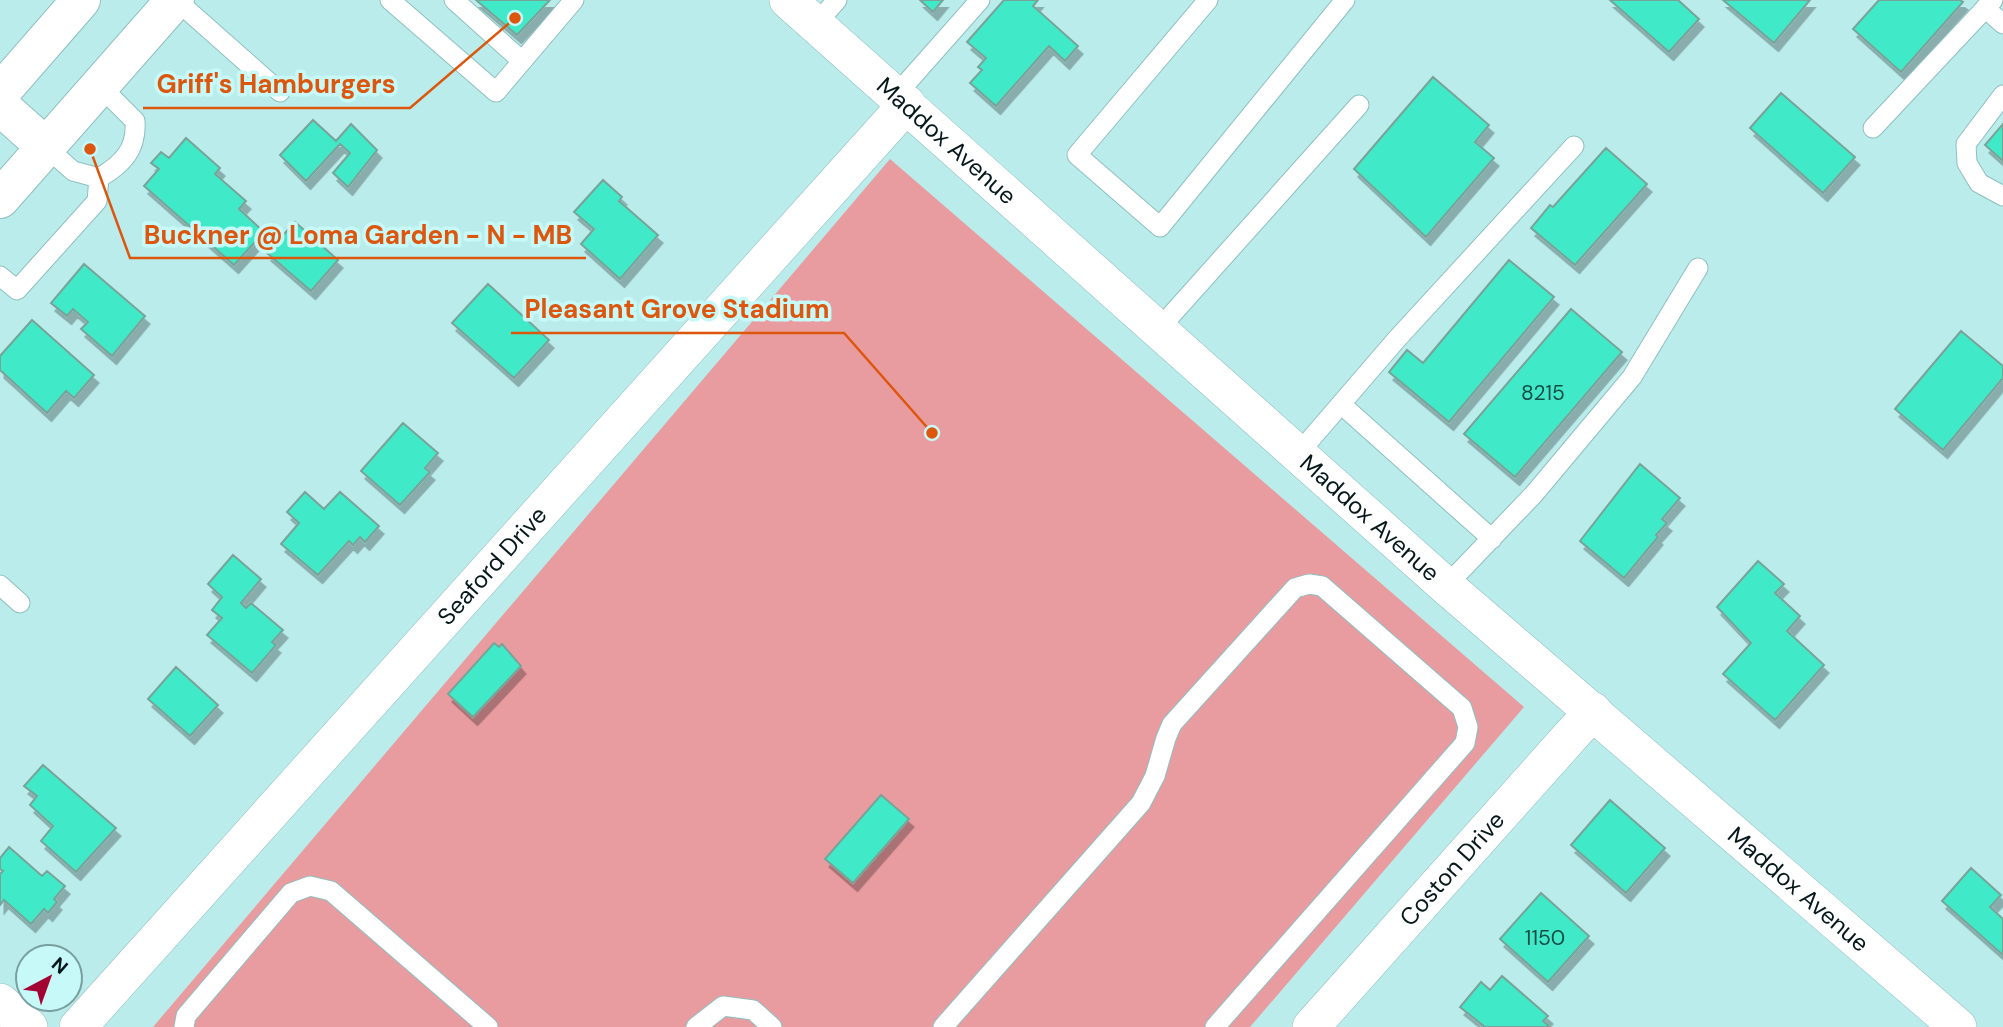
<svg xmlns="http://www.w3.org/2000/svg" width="2003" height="1027" font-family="'DM Sans',sans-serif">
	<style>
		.green { fill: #e99c9f }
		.building { fill: #40eac8; stroke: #78a398; stroke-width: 2; filter: url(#shadow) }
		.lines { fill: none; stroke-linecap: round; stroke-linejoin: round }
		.lane-casing { stroke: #8fbfbf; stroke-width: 21 }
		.street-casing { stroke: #8fbfbf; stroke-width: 38 }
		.primary-casing { stroke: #8fbfbf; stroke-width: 40 }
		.lane { stroke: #fff; stroke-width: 19 }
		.street { stroke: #fff; stroke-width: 37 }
		.primary { stroke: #fff; stroke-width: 38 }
		.labels { text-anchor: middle; stroke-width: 7; stroke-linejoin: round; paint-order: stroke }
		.number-label { font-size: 21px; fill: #144c45 }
		.street-label { font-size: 24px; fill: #061819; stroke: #c7f9f9 }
		.leader { fill: none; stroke: #dd560d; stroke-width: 2.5 }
		.callout-dot { fill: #dd560d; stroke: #c7f9f9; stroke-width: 2.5 }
		.callout-label { font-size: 26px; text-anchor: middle; font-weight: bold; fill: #dd560d; stroke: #c7f9f9; stroke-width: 7; stroke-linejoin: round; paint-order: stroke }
	</style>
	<defs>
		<filter id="shadow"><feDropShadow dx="4.5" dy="8" stdDeviation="0" flood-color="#0004"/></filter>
	</defs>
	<rect width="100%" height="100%" fill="#baeceb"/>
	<!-- green -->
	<path class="green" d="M890,159L1524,707L1250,1027H153Z"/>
	<!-- building -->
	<path class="building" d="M476,0H550L517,35Z
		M920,0H943L933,12Z
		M1004,0H1038L1033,6L1078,46L1065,61L1049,46L996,106L970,83L982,70L978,67L986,58L967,42Z
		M1610,0H1678L1699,19L1669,52Z
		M1723,0H1810L1774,43Z
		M1879,0H1960L1963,2L1901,72L1853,29Z
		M1433,77L1489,125L1475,142L1494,158L1426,237L1354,169Z
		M1781,93L1855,157L1823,193L1750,128Z
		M313,120L336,141L351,124L377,150L348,187L333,173L350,153L340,144L306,181L280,155Z
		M2003,124V161L1985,145Z
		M186,138L220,168L215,174L246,201L239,209L264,232L234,265L144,186L159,169L151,163L161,152L169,158Z
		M1606,148L1647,184L1575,265L1531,228L1550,205L1553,207Z
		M603,180L622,197L619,201L658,235L620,279L581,244L594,229L574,212Z
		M295,222L338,260L311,291L267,253Z
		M1509,260L1554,297L1449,422L1389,372L1407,350L1423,363Z
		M84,264L145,316L112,356L81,329L88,322L73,309L67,316L51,303Z
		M488,284L549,340L514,378L452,323Z
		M1571,309L1622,352L1515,477L1464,434Z
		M32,320L94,375L74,398L66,391L47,413L0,370V356Z
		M1961,331L2003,366V378L1943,450L1895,409Z
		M403,423L438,453L425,468L430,472L400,505L361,471Z
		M1640,464L1680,498L1662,519L1667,523L1656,535L1658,537L1624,578L1580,541Z
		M305,492L324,509L340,492L379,526L365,542L360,537L353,545L349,541L318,575L281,544L299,523L287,512Z
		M233,555L261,579L241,603L246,608L251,603L283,630L272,642L276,645L252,673L207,635L222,618L212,610L222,597L208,584Z
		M1758,561L1784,584L1775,593L1800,616L1787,631L1824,665L1775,720L1723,674L1751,643L1717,607Z
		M494,643L499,647L502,644L521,666L473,717L448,694Z
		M176,667L218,705L190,736L148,699Z
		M43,765L116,828L76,872L41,841L53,826L30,805L37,796L24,786Z
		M881,795L909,819L853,883L825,859Z
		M1610,800L1665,848L1626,893L1571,845Z
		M9,847L42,876L47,871L65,886L54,899L57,902L48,913L44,909L31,924L4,900L0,905V874L3,871L0,869V858Z
		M1971,868L2001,895L1990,907L2003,919V955L1942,901Z
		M1541,893L1589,936L1548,982L1500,939Z
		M1502,976L1548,1016L1543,1021L1550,1027H1485L1460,1007L1481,982L1490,990Z"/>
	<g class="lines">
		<!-- lane casing -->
		<g class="lane-casing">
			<path id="lane" d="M176,0L280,92
				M390,0L496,92L574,0
				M454,0L522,61
				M1208,0L1077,155L1160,227L1345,0
				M1985,8L2003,24
				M816,24L837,0
				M896,95L980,0
				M2003,95L1966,144L1967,163L1979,183L2003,196
				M1873,128L1993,0
				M46,147L73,171L99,178C123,164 137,149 135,121L100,86
				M0,276L17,290L97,201L99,178
				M1158,330L1359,105
				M1342,405L1492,539
				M1297,455L1396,340L1574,146
				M0,585L20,603
				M1446,586L1534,494L1632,377L1698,268
				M184,1027L186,1016L291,893L310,886L331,891L488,1027
				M696,1027L723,1006L753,1010L772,1027
				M943,1027L1141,803L1155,776L1166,738L1172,724L1295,588L1309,584L1322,586L1462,708L1468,727L1465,743L1215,1027"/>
		</g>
		<!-- street casing -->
		<g class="street-casing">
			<g id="street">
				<path id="s1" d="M788,0L1446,586L1958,1027"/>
				<path d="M0,1002L29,1027"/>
				<path id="s2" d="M78,1027L907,104"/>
				<path id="s3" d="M1311,1027L1593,711"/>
			</g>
		</g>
		<!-- primary casing -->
		<g class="primary-casing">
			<path id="primary" d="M0,93L81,0
				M0,106L46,147
				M0,199L175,0"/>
		</g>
		<!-- lane -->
		<use href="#lane" class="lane"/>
		<!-- street -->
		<use href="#street" class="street"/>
		<!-- primary -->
		<use href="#primary" class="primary"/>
	</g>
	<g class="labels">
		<!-- number labels -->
		<g class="number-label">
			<text x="1543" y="400">8215</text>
			<text x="1545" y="945">1150</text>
		</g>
		<!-- street labels -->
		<g class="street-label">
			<text dy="8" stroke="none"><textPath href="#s1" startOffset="212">Maddox Avenue</textPath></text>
			<text dy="8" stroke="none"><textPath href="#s1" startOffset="779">Maddox Avenue</textPath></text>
			<text dy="8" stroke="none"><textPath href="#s2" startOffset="620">Seaford Drive</textPath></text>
			<text dy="8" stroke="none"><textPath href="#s3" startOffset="212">Coston Drive</textPath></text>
			<text dy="8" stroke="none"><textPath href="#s1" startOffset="1346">Maddox Avenue</textPath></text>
		</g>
	</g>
	<!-- callouts -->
	<path class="leader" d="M515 18L410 108H143M90 149L130 258H586M932 433L844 333H511"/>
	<g class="callout-dot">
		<circle cx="515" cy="18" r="7"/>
		<circle cx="90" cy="149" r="7"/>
		<circle cx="932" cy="433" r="7"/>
	</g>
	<g class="callout-label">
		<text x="276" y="93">Griff's Hamburgers</text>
		<text x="358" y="244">Buckner @ Loma Garden - N - MB</text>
		<text x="677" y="318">Pleasant Grove Stadium</text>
	</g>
	<!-- north arrow -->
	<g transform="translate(49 978) rotate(41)"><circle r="33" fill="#c7f9f9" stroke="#7a9f9f" stroke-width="2"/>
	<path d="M0-5L12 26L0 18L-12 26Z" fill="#a30432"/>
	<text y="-10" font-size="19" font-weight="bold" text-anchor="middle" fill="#061819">N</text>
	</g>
</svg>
